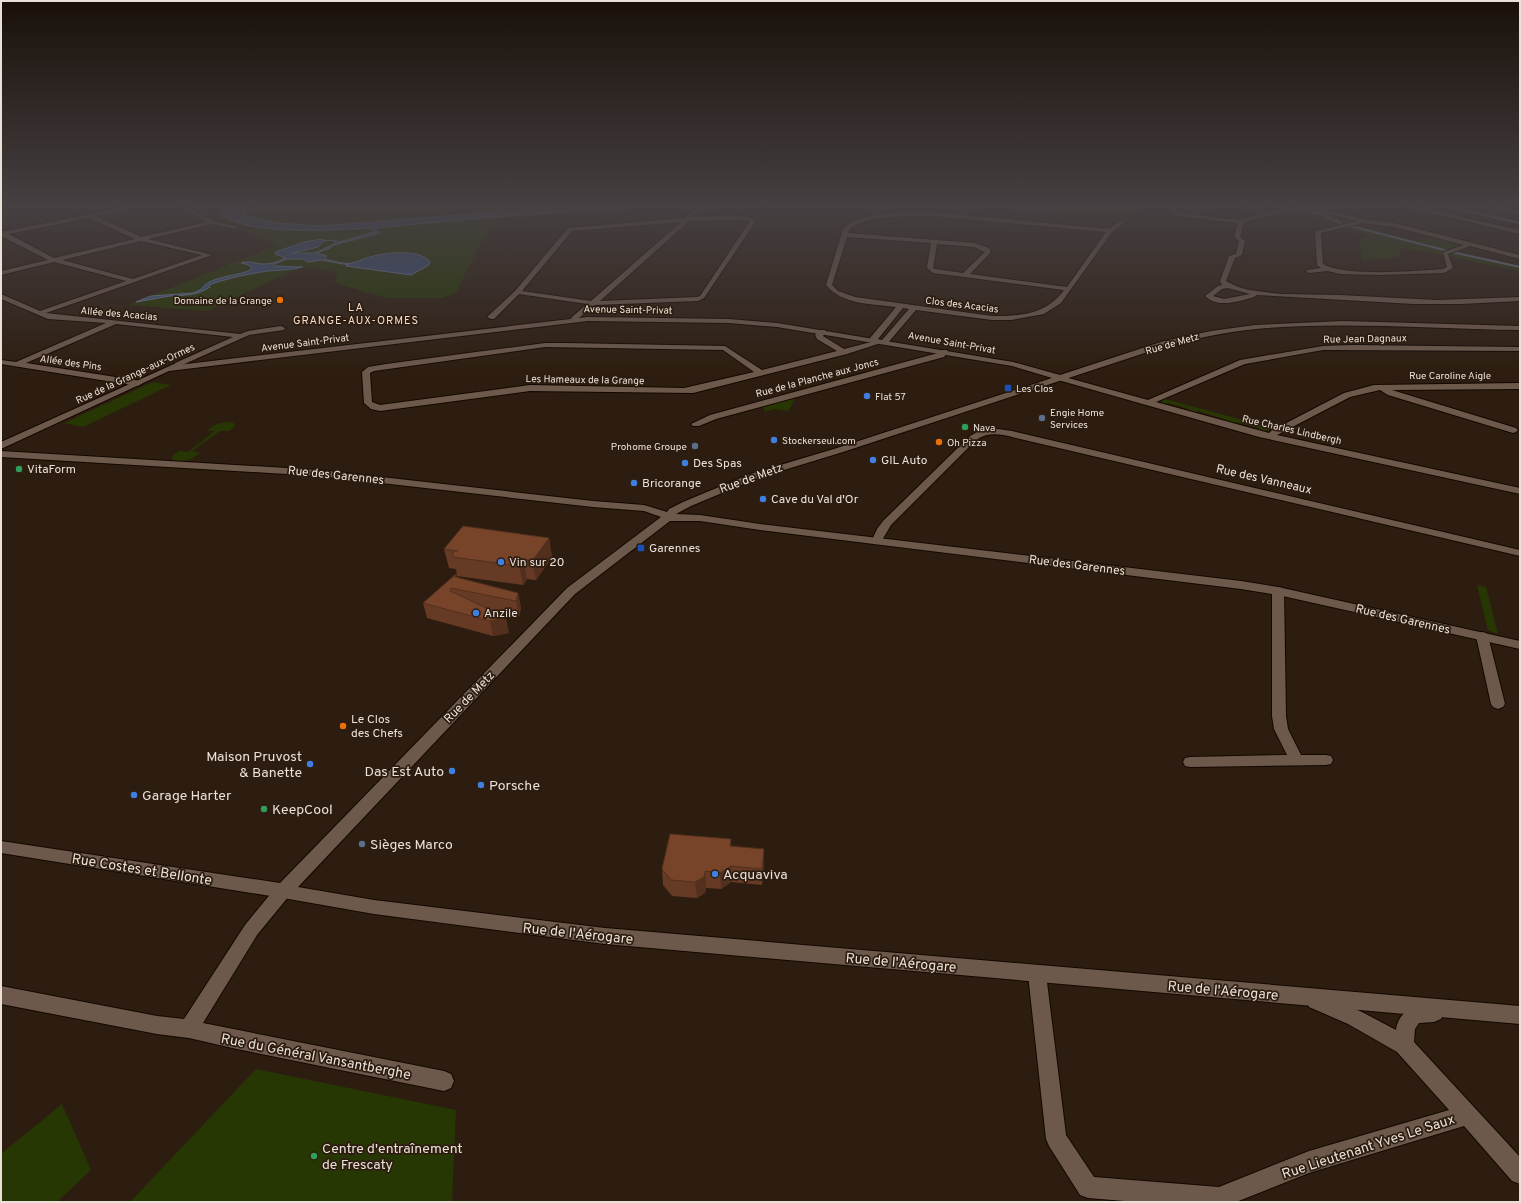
<svg xmlns="http://www.w3.org/2000/svg" width="1521" height="1203" font-family="Overpass,sans-serif">
	<style>
		.green { fill: #263704 }
		.water { fill: #3b5582; stroke: #707f9c; fill-rule: evenodd }
		.lines { fill: none; stroke-linecap: round; stroke-linejoin: round }
		.stream { stroke: #707f9c; stroke-width: 2 }
		.street-casing { stroke: #150700; stroke-width: 2 }
		.secondary-casing { stroke: #150700; stroke-width: 2 }
		.street { fill: #6d594c; fill-rule: evenodd }
		.secondary { fill: #6d594c; fill-rule: evenodd }
		.wall { fill: #663a24 }
		.shaded-wall { fill: #53301d }
		.building { fill: #77442a; stroke: #53301d }
		.food-dot { fill: #e8710a; stroke: #2d1d10; stroke-width: 1.5 }
		.transit-dot { fill: #1a4fb4; stroke: #2d1d10; stroke-width: 1.5 }
		.shop-dot { fill: #3f7fe0; stroke: #2d1d10; stroke-width: 1.5 }
		.service-dot { fill: #5c6f8a; stroke: #2d1d10; stroke-width: 1.5 }
		.leisure-dot { fill: #2e9e5b; stroke: #2d1d10; stroke-width: 1.5 }
		.labels { text-anchor: middle; stroke-width: 3.5; stroke-linejoin: round; paint-order: stroke }
		.far-poi-label { font-size: 10px; fill: #ebe0d8; stroke: #2d1d10; text-anchor: start }
		.far-street-label { font-size: 10px; fill: #ebe0d8; stroke: #2d1d10 }
		.far-neighbourhood-label { font-size: 11px; letter-spacing: 1px; fill: #f5ddcd; stroke: #2d1d10 }
		.poi-label { font-size: 12px; fill: #ebe0d8; stroke: #2d1d10; text-anchor: start }
		.street-label { font-size: 12px; fill: #ebe0d8; stroke: #2d1d10 }
		.near-poi-label { font-size: 14px; fill: #ebe0d8; stroke: #2d1d10; text-anchor: start }
		.near-street-label { font-size: 14px; fill: #ebe0d8; stroke: #2d1d10 }
	</style>
	<rect width="100%" height="100%" fill="#2d1d10"/>
	<!-- green -->
	<path class="green" d="M226,207H641L588,212L497,218L482,241L456,293L441,298H386L335,283L338,272C324,271 314,267 301,267L207,311L128,305L278,245L244,230L253,229L217,219L216,214Z
		M975,207H1140L1135,216L1089,214Z
		M1281,207H1308L1363,221L1351,224L1416,241L1437,235L1471,244L1451,250L1520,266V271L1423,251L1399,248L1400,256L1395,258L1362,260L1360,243L1362,239L1372,236C1341,228 1312,216 1281,207Z
		M153,382L171,385L83,427L64,423Z
		M791,398L794,399L789,411L774,409L765,412L763,406H764Z
		M1165,399L1272,428L1263,432L1257,431L1259,428L1236,422L1233,425L1222,421L1224,419L1198,411L1195,414L1187,412L1189,409L1168,403L1165,406L1161,403L1162,400Z
		M226,422L234,423L235,426L229,431H220L192,451L200,453C192,459 182,464 172,459L173,455L179,451L188,452L215,431L207,430L217,424Z
		M1477,585L1486,587L1498,634L1488,630Z
		M256,1069L456,1110L452,1202H130Z
		M62,1104L91,1170L57,1202H1V1154Z"/>
	<!-- water -->
	<path class="water" d="M229,207H246L245,216L278,223L321,226L556,207H636L481,218L376,228L375,229L380,233L334,245L330,248L316,253L327,256L324,259C332,260 344,265 352,263C358,262 364,258 370,257C383,253 420,248 430,262L429,265L411,275L346,266L349,265L321,260L307,262L303,259H287L274,264V266L303,267C291,270 280,270 268,271C248,274 228,278 209,285L210,287C197,296 185,295 170,296C159,298 147,300 136,302L151,296L193,293L202,289C207,277 237,276 248,271L252,269L249,265L241,263C249,260 256,264 264,264C272,264 279,261 286,258L275,254L276,252L304,242L321,239C326,242 332,239 339,242L375,232L371,228C335,230 251,236 222,215ZM332,240L336,243L315,253H293L318,247L324,241Z"/>
	<g class="lines">
		<!-- stream -->
		<path class="stream" d="M1293,207L1321,214L1342,224L1456,253L1520,267
			M1448,207L1520,223"/>
		<!-- street casing -->
		<g class="street-casing">
			<path id="street" d="M126,207H137L96,216L141,237L207,222L180,207H187L214,221L238,227L235,229L212,224L148,239L212,255L46,313L240,334L248,331L281,326L285,328L284,330L249,335L178,367H175V363L233,337L116,324L26,363L141,381L142,383L138,386L1,364V360L16,362L106,323L48,319L1,299V294L40,311L126,281L54,262L1,275V271L48,260L1,236V232ZM89,218L135,239L54,258L9,234ZM141,241L202,255L133,279L62,260Z
				M698,207H704L693,217C705,217 748,212 756,221L704,298L698,301L595,305L575,321L571,319L572,317L587,304L519,294L494,319H491L487,317L515,291L568,228L685,218ZM744,220L750,221L700,296L697,297L600,301L689,221ZM681,222L591,301L522,291L572,231Z
				M1174,207H1180L1176,211L1180,213L1239,220L1262,214L1238,207C1249,207 1260,214 1270,212C1282,211 1291,207 1303,207L1244,222L1240,237L1245,241L1242,255L1235,258L1226,281L1238,287L1249,290L1281,294L1340,295L1437,300L1520,297V301L1461,304H1414L1257,295L1254,297C1239,301 1218,309 1205,296L1218,286L1222,285L1220,281L1229,256L1236,254L1239,241L1234,237L1238,223L1177,216L1170,211ZM1228,288L1250,294L1224,299L1213,296L1222,289Z
				M1305,207H1314L1367,220L1394,223L1520,255V259L1470,246L1448,254L1453,268L1444,273L1378,275L1340,274L1328,271L1309,273L1306,271L1307,270L1321,268L1317,265L1315,234L1317,231L1356,221ZM1363,223L1394,227L1464,245L1443,252L1447,267L1443,269C1415,271 1346,277 1323,264L1321,233Z
				M1406,207H1416L1520,230V234Z
				M1490,207H1500L1520,211V215Z
				M907,212H931L1109,229L1120,221L1125,222L1112,232L1061,303L1044,314L1011,320H992L916,310L887,344L881,343L847,354L693,393L530,391L380,411L371,409L364,403L362,372L368,367L386,364L545,343H565L725,346L762,370L837,351L817,339L815,335L819,330H825L826,332L823,336L844,349L871,342L869,340L870,338L896,307C873,304 842,305 826,285L843,229C856,214 889,214 907,212ZM907,216H931L1106,232L1067,287L970,274L991,252L989,248L975,243L848,233C852,218 893,217 907,216ZM847,237L931,243L927,268L933,273L1064,290C1046,315 1020,316 992,316L855,297L838,291L832,285ZM937,244L974,247L985,252L963,273L935,269L933,268ZM903,308L909,309L882,340L878,339ZM545,347L723,350L754,372L684,388L530,385L380,405L372,402L370,373L374,371Z
				M1351,345L1520,347V351L1323,350L1245,364L1156,402L1269,433L1271,431L1344,393L1374,385L1520,383V389L1392,390L1516,428L1518,430L1516,432L1513,433L1388,395L1380,390L1350,397L1277,435L1520,488V494L1259,437L1058,380L1057,378L1061,376L1148,400L1240,360L1323,346Z
				M941,350H947L948,352L944,357L716,419L699,426H693L691,424L710,415L938,353Z
				M991,428L1012,431L1520,550V556L1012,437C999,434 988,432 976,440L891,525L881,542H873L872,540L877,529L883,521L970,436L979,431Z
				M1278,587L1282,588L1284,591L1286,716L1288,729L1301,755H1326L1331,756L1333,760L1331,764L1326,765L1190,767L1185,766L1183,762L1185,758L1190,757L1287,755L1274,729L1272,716V591L1274,588Z
				M1482,632L1486,633L1488,636L1505,704L1503,707L1498,709L1493,707L1491,704L1476,636L1478,633Z
				M283,884L289,886L291,891L289,896L257,935L203,1023L444,1071L451,1074L454,1081L451,1088L444,1091L237,1049L189,1038L157,1034L1,1004V986L157,1016L184,1019L245,925L277,886Z
				M1037,966L1043,968L1046,974L1066,1135L1094,1177L1219,1187L1309,1151L1449,1110L1397,1052L1348,1024L1309,1007L1307,1001L1309,995L1316,992L1362,1012L1396,1030C1398,1009 1422,999 1441,1007L1443,1013L1441,1019L1434,1022L1419,1023L1415,1029L1414,1042L1520,1157V1184L1512,1181L1464,1126L1309,1173L1236,1202H1137L1088,1198L1080,1195L1049,1146L1046,1139L1028,974L1031,968Z"/>
		</g>
		<!-- secondary casing -->
		<g class="secondary-casing">
			<path id="secondary" d="M588,317L729,319L777,323L1013,362L1060,375L1164,341L1211,331L1255,325L1343,321L1520,326V330C1432,329 1343,321 1256,329C1226,332 1198,338 1169,345L843,452L758,478L691,506L676,514L700,515L760,524L1241,581L1278,587L1520,641V649L1278,595L1241,589L760,530L700,521H670L575,594L298,887L374,900L605,928L1520,1006V1024L605,944L374,914L283,898L1,853V841L280,883L567,588L661,517L644,511L593,507L319,476L1,457V451L319,470L593,501L644,505L667,512L669,509L683,502L750,474L837,448L1052,378L1012,366L777,327L729,323L588,321L169,371L1,449V442L174,364L178,365Z"/>
		</g>
		<!-- street -->
		<use href="#street" class="street"/>
		<!-- secondary -->
		<use href="#secondary" class="secondary"/>
	</g>
	<!-- wall -->
	<path class="wall" d="M549,538L552,557L536,580L527,579L523,585L457,576L456,569L449,568L444,549Z
		M456,574L457,577L518,593L521,608L519,616L492,611L509,633L493,636L427,618L423,603Z
		M731,839V846L764,865L762,885L731,882L721,889L706,888L705,893L697,898L672,896L663,885L662,869Z"/>
	<!-- shaded-wall -->
	<path class="shaded-wall" d="M549,538L552,557L536,580L532,561Z
		M524,559L527,579L523,585L519,566Z
		M518,593L521,608L519,616L516,601Z
		M506,617L509,633L493,636L490,621Z
		M764,849V865L762,885V869Z
		M731,866V882L721,889L720,873Z
		M705,871L706,888L705,893L697,898L695,882Z"/>
	<!-- building -->
	<path class="building" d="M463,526L549,538L532,561L524,559L519,566L453,557V551H458L444,549Z
		M456,574L455,577L518,593L516,601L451,588L450,591L506,617L490,621L423,603Z
		M670,834L731,839L730,846L764,849L762,869L731,866L720,873L705,871L704,877L695,882L671,880L662,869Z"/>
	<!-- sky -->
	<linearGradient id="sky" x2="0" y2="1"><stop stop-color="#191009"/><stop offset="0.55" stop-color="#464042"/><stop offset="1" stop-color="#464042" stop-opacity="0"/></linearGradient>
	<rect width="1521" height="375" fill="url(#sky)"/>
	<!-- markers -->
	<g class="food-dot">
		<circle cx="280" cy="300" r="4"/>
		<circle cx="939" cy="442" r="4"/>
		<circle cx="343" cy="726" r="4"/>
	</g>
	<g class="transit-dot">
		<rect x="1004" y="384" width="8" height="8" rx="2"/>
		<rect x="637" y="544" width="8" height="8" rx="2"/>
	</g>
	<g class="shop-dot">
		<circle cx="867" cy="396" r="4"/>
		<circle cx="774" cy="440" r="4"/>
		<circle cx="873" cy="460" r="4"/>
		<circle cx="685" cy="463" r="4"/>
		<circle cx="634" cy="483" r="4"/>
		<circle cx="763" cy="499" r="4"/>
		<circle cx="501" cy="562" r="4"/>
		<circle cx="476" cy="613" r="4"/>
		<circle cx="310" cy="764" r="4"/>
		<circle cx="452" cy="771" r="4"/>
		<circle cx="481" cy="785" r="4"/>
		<circle cx="134" cy="795" r="4"/>
		<circle cx="715" cy="874" r="4"/>
	</g>
	<g class="service-dot">
		<circle cx="1042" cy="418" r="4"/>
		<circle cx="695" cy="446" r="4"/>
		<circle cx="362" cy="844" r="4"/>
	</g>
	<g class="leisure-dot">
		<circle cx="965" cy="427" r="4"/>
		<circle cx="19" cy="469" r="4"/>
		<circle cx="264" cy="809" r="4"/>
		<circle cx="314" cy="1156" r="4"/>
	</g>
	<g class="labels">
		<!-- far-poi labels -->
		<g class="far-poi-label">
			<text x="272" y="304" text-anchor="end">Domaine de la Grange</text>
			<text x="1016" y="392">Les Clos</text>
			<text x="875" y="400">Flat 57</text>
			<text x="1050" y="416">Engie Home<tspan x="1050" dy="12">Services</tspan></text>
			<text x="973" y="431">Nava</text>
			<text x="782" y="444">Stockerseul.com</text>
			<text x="947" y="446">Oh Pizza</text>
			<text x="687" y="450" text-anchor="end">Prohome Groupe</text>
		</g>
		<!-- far-street labels -->
		<g class="far-street-label">
			<text transform="translate(962 304) rotate(7)" y="4">Clos des Acacias</text>
			<text transform="translate(628 309) rotate(1)" y="4">Avenue Saint-Privat</text>
			<text transform="translate(119 313) rotate(5)" y="4">Allée des Acacias</text>
			<text transform="translate(1365 338) rotate(-1)" y="4">Rue Jean Dagnaux</text>
			<text transform="translate(305 342) rotate(-7)" y="4">Avenue Saint-Privat</text>
			<text transform="translate(952 342) rotate(10)" y="4">Avenue Saint-Privat</text>
			<text transform="translate(1172 343) rotate(-16)" y="4">Rue de Metz</text>
			<text transform="translate(71 362) rotate(8)" y="4">Allée des Pins</text>
			<text transform="translate(135 373) rotate(-25)" y="4">Rue de la Grange-aux-Ormes</text>
			<text x="1450" y="379">Rue Caroline Aigle</text>
			<text transform="translate(817 377) rotate(-15)" y="4">Rue de la Planche aux Joncs</text>
			<text transform="translate(585 379) rotate(1)" y="4">Les Hameaux de la Grange</text>
			<text transform="translate(1292 429) rotate(13)" y="4">Rue Charles Lindbergh</text>
		</g>
		<!-- far-neighbourhood labels -->
		<g class="far-neighbourhood-label">
			<text x="356" y="311">LA<tspan x="356" dy="13">GRANGE-AUX-ORMES</tspan></text>
		</g>
		<!-- poi labels -->
		<g class="poi-label">
			<text x="881" y="464">GIL Auto</text>
			<text x="693" y="467">Des Spas</text>
			<text x="27" y="473">VitaForm</text>
			<text x="642" y="487">Bricorange</text>
			<text x="771" y="503">Cave du Val d'Or</text>
			<text x="649" y="552">Garennes</text>
			<text x="509" y="566">Vin sur 20</text>
			<text x="484" y="617">Anzile</text>
			<text x="351" y="723">Le Clos<tspan x="351" dy="14">des Chefs</tspan></text>
		</g>
		<!-- street labels -->
		<g class="street-label">
			<text transform="translate(336 475) rotate(6)" y="4">Rue des Garennes</text>
			<text transform="translate(751 478) rotate(-20)" y="4">Rue de Metz</text>
			<text transform="translate(1264 479) rotate(13)" y="4">Rue des Vanneaux</text>
			<text transform="translate(1077 565) rotate(7)" y="4">Rue des Garennes</text>
			<text transform="translate(1403 619) rotate(13)" y="4">Rue des Garennes</text>
			<text transform="translate(469 697) rotate(-46)" y="4">Rue de Metz</text>
		</g>
		<!-- near-poi labels -->
		<g class="near-poi-label">
			<text x="302" y="761" text-anchor="end">Maison Pruvost<tspan x="302" dy="16">&amp; Banette</tspan></text>
			<text x="444" y="776" text-anchor="end">Das Est Auto</text>
			<text x="489" y="790">Porsche</text>
			<text x="142" y="800">Garage Harter</text>
			<text x="272" y="814">KeepCool</text>
			<text x="370" y="849">Sièges Marco</text>
			<text x="723" y="879">Acquaviva</text>
			<text x="322" y="1153">Centre d'entraînement<tspan x="322" dy="16">de Frescaty</tspan></text>
		</g>
		<!-- near-street labels -->
		<g class="near-street-label">
			<text transform="translate(142 869) rotate(9)" y="5">Rue Costes et Bellonte</text>
			<text transform="translate(578 933) rotate(6)" y="5">Rue de l'Aérogare</text>
			<text transform="translate(901 962) rotate(5)" y="5">Rue de l'Aérogare</text>
			<text transform="translate(1223 990) rotate(5)" y="5">Rue de l'Aérogare</text>
			<text transform="translate(316 1056) rotate(11)" y="5">Rue du Général Vansantberghe</text>
			<text transform="translate(1368 1146) rotate(-18)" y="5">Rue Lieutenant Yves Le Saux</text>
		</g>
	</g>
	<!-- border -->
	<rect width="1521" height="1203" fill="none" stroke="#ebe0d8" stroke-width="4"/>
</svg>
